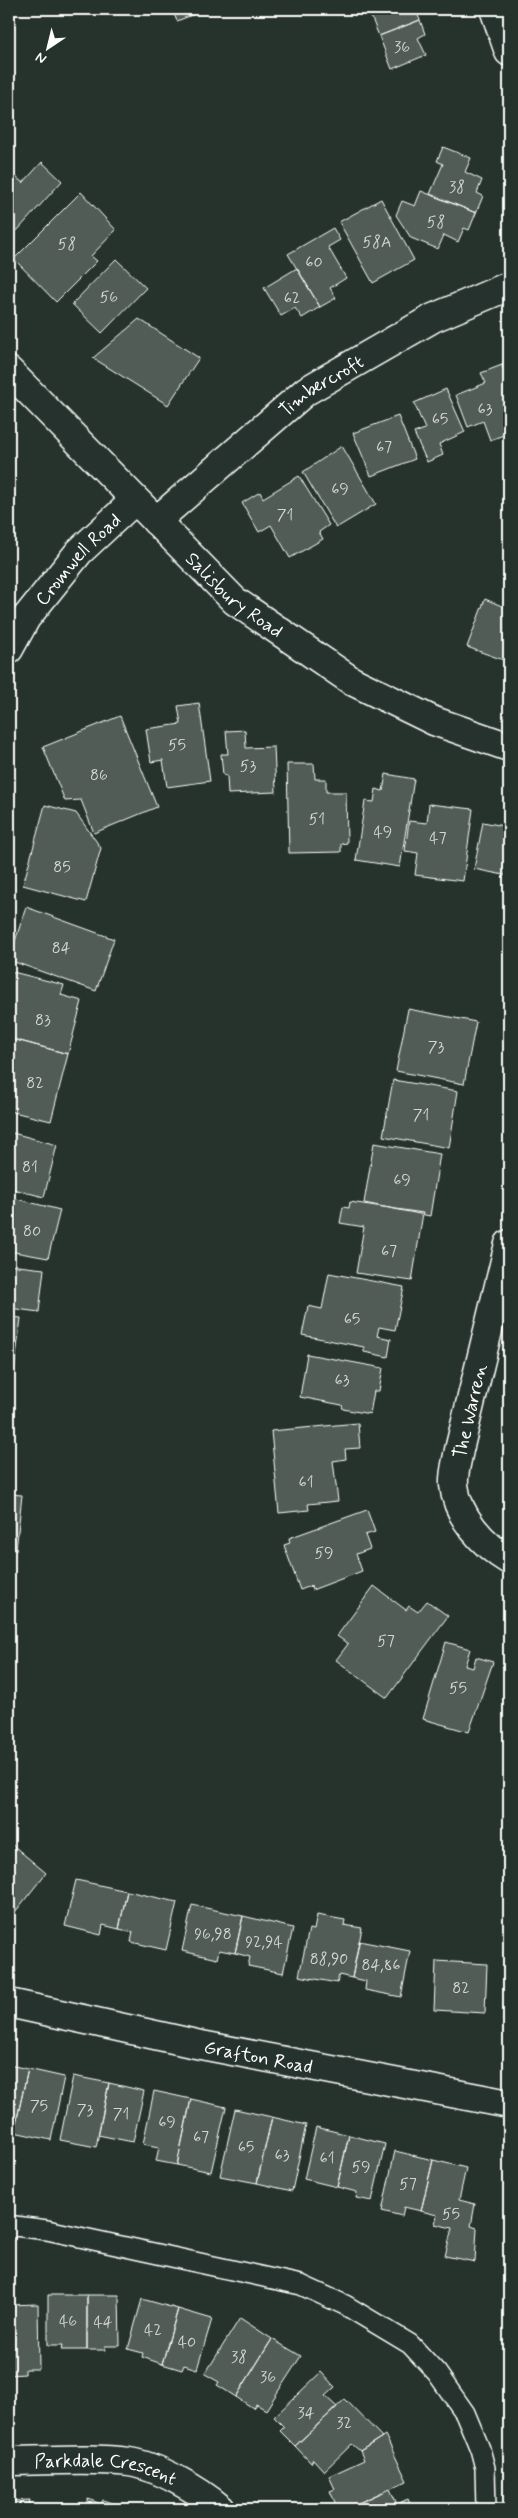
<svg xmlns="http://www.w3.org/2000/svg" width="518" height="2518" font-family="Mynerve,sans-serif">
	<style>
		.building { fill: #515c57; stroke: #fff }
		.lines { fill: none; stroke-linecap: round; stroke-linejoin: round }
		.lane-casing { stroke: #fff; stroke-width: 22 }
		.street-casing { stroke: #fff; stroke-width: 31 }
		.secondary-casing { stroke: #fff; stroke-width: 31 }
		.lane { stroke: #26332d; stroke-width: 19 }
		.street { stroke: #26332d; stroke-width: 28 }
		.secondary { stroke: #26332d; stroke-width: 28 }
		.labels { text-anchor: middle; stroke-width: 5; stroke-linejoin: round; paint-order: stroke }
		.number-label { font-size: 16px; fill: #d4d6d5 }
		.street-label { font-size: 19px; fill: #fff; stroke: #26332d }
	</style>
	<rect width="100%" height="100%" fill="#26332d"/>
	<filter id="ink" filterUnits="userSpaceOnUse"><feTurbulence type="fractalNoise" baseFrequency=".02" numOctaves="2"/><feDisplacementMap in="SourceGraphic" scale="10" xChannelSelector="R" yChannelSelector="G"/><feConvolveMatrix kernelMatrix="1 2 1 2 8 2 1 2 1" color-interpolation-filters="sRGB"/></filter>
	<g filter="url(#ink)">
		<!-- building -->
		<path class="building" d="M172,9H207L177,21Z
			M368,9H415L420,20L379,36Z
			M420,20L425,34L418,38L426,55L392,69L379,36Z
			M443,147L471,158L465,172L482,180L477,193L483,196L476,213L430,194L443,164L437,161Z
			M42,162L62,181L17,231L9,223V171L23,183Z
			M421,191L476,213L469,230L464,228L458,242L444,235L438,249L411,238L396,215L402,201L415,206Z
			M81,192L116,230L91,256L97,261L56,302L14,259Z
			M381,199L414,260L373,283L339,222Z
			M333,228L340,240L328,247L346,278L330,288L336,298L320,307L288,254Z
			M116,259L146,288L102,333L72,304Z
			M297,268L320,307L302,318L295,308L281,316L264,288Z
			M139,319L199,358L168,405L93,358Z
			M509,363V383L502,365Z
			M502,365L509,383V433L490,440L483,421L468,427L456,395L486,383L481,373Z
			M446,389L465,432L439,444L443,455L427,462L414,433L425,429L414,403Z
			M398,416L415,459L371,476L353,433Z
			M342,446L376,504L336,528L303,472Z
			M299,476L329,525L319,532L323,539L290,558L271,525L259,532L242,503L260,492L263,498Z
			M485,599L509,609V662L467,647Z
			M199,703L210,781L167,787L163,760L151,762L146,729L181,724L178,706Z
			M120,716L157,807L94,833L81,800L65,801L43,747Z
			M245,730L246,748L274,747L276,792L228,794L227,776L223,775L221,754H228L226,731Z
			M287,764H314L315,779H326V792H346L347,843L341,844V852L289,853Z
			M386,774L414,779L400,867L356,860L365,801L374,802L376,789L383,791Z
			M429,804L473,809L463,881L415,875L418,853L405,851L409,821L427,823Z
			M45,805L76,813L101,848L86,902L23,885Z
			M483,822L509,827V876L474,869Z
			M26,907L114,939L96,991L9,960Z
			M9,971L64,985L61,995L82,1001L68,1054L9,1038Z
			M408,1009L476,1022L464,1084L396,1071Z
			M9,1038L68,1054L51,1121L9,1111Z
			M393,1080L458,1091L449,1148L383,1136Z
			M9,1132L57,1145L44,1197L9,1188Z
			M374,1143L440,1154L430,1216L364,1203Z
			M9,1197L60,1210L48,1258L9,1251Z
			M350,1202L423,1213L412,1281L356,1273L364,1227L340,1223L343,1207L349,1208Z
			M9,1265L44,1269L39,1312L9,1308Z
			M329,1273L404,1287L395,1330L379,1327L377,1336L391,1339L388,1357L364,1352V1347L302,1335L308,1306L322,1309Z
			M9,1317L21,1318L11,1394H9Z
			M307,1354L383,1368L379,1391H374L370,1414L343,1409L342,1405L300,1397Z
			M358,1423L360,1448L345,1449L346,1459L333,1461L338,1501L308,1504L309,1510L279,1513L271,1431Z
			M9,1494L22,1495L16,1550L9,1549Z
			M367,1510L375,1532L365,1535L370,1549L356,1554L362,1571L312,1590L311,1586L300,1590L284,1545L290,1543L289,1538Z
			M374,1586L406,1610L409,1606L418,1612L427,1601L448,1616L387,1698L336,1660L348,1644L337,1636Z
			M446,1642L470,1649L465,1666L473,1668L476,1657L493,1662L469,1732L423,1719Z
			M9,1842L46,1873L15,1912L9,1907Z
			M76,1880L127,1891L119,1929L103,1925L101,1935L65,1926Z
			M127,1891L177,1902L166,1950L131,1942L133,1932L119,1929Z
			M192,1905L243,1916L235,1953L219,1950L217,1959L182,1951Z
			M317,1915L345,1920L344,1925L362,1928L352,1978L339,1975L337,1983L299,1976L309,1929L314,1930Z
			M243,1916L293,1928L283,1973L248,1966L250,1957L235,1953Z
			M359,1941L410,1951L401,1997L365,1990L366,1981L352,1978Z
			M436,1961L487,1964L485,2013L434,2010Z
			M506,1970H509V2021H503Z
			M9,2065L28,2069L14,2132L9,2131Z
			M28,2069L64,2077L51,2140L14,2132Z
			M73,2076L109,2083L96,2147L60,2140Z
			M109,2083L144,2091L133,2142L98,2135Z
			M154,2091L191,2099L177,2165L156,2161L159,2147L143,2144Z
			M191,2099L226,2107L211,2172L177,2165Z
			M235,2109L272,2117L257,2183L220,2176Z
			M272,2117L306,2125L292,2191L257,2183Z
			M316,2127L349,2135L337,2187L304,2179Z
			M349,2135L385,2144L372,2201L356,2198L357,2192L337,2187Z
			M395,2151L433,2160L421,2211L404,2207L402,2216L382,2211Z
			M433,2160L466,2168L459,2200L475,2204L471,2226L477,2228L475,2262L445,2256L452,2228L435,2224L437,2215L421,2211Z
			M48,2295H87V2350H62L63,2345H48Z
			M87,2295H119L120,2346H105V2350H87Z
			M142,2299L178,2309L162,2364L142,2357L143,2353L128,2349Z
			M38,2304L39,2369H25V2374L9,2375V2305Z
			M178,2309L212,2319L197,2369L184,2365L182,2370L162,2364Z
			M240,2318L272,2339L236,2397L217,2385L219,2382L205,2374Z
			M272,2339L301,2356L266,2410L256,2404L253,2408L236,2397Z
			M321,2372L335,2387L325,2396L337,2407L295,2446L280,2431L284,2427L274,2417Z
			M345,2399L382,2437L360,2451L352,2444L324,2471L313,2459L311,2463L295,2446Z
			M385,2435L407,2481L345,2509H338L330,2491L335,2489L329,2476L364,2460L360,2451Z
			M390,2489L397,2504L408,2499L412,2509H345Z
			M88,2499L101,2504L103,2500L122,2507L121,2509H84Z
			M30,2500L29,2505H43V2509H9V2501Z"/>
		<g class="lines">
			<!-- lane casing -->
			<g class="lane-casing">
				<path id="lane" d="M9,2229L15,2226L47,2230L301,2285L345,2305L410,2344L437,2373L465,2413L480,2449L485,2468L486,2509"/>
			</g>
			<!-- street casing -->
			<g class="street-casing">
				<g id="street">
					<path d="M494,9L509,52"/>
					<path id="s1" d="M156,521L306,391L433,318L509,286"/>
					<path id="s2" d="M9,649L26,618L79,552L135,500"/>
					<path d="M509,1244L459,1450C457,1461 453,1474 454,1485C457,1516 483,1545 509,1560"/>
					<path id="s3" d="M9,2461C48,2461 90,2457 129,2462C157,2466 199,2490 221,2509"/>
				</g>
			</g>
			<!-- secondary casing -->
			<g class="secondary-casing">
				<g id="secondary">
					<path id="s4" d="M9,371L235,601L352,681L434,721L509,747"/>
					<path id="s5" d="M9,2003L196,2044L509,2104"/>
				</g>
			</g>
			<!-- lane -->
			<use href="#lane" class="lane"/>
			<!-- street -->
			<use href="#street" class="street"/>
			<!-- secondary -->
			<use href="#secondary" class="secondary"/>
		</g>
	</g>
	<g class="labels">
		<!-- number labels -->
		<g class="number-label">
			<text x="402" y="52">36</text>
			<text x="457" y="192">38</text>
			<text x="436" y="227">58</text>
			<text x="377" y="247">58A</text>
			<text x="67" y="249">58</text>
			<text x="314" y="267">60</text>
			<text x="109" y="302">56</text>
			<text x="292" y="303">62</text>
			<text x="485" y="414">63</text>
			<text x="440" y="424">65</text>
			<text x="384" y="452">67</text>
			<text x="340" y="494">69</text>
			<text x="285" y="520">71</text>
			<text x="177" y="750">55</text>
			<text x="248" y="771">53</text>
			<text x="99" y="780">86</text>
			<text x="317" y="824">51</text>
			<text x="383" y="837">49</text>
			<text x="438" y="843">47</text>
			<text x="62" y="872">85</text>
			<text x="61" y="953">84</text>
			<text x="43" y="1025">83</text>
			<text x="436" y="1052">73</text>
			<text x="35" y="1088">82</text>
			<text x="421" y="1120">71</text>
			<text x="30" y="1172">81</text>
			<text x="402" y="1185">69</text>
			<text x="32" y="1236">80</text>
			<text x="389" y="1256">67</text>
			<text x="352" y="1324">65</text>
			<text x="342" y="1385">63</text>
			<text x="306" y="1487">61</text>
			<text x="324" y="1558">59</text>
			<text x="386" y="1646">57</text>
			<text x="458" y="1693">55</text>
			<text x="213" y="1939">96,98</text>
			<text x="264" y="1947">92,94</text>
			<text x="329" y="1964">88,90</text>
			<text x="381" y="1970">84,86</text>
			<text x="461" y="1993">82</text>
			<text x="39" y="2111">75</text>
			<text x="85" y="2115">73</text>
			<text x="121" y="2119">71</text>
			<text x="167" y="2127">69</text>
			<text x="201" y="2142">67</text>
			<text x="246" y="2152">65</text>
			<text x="282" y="2160">63</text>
			<text x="327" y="2163">61</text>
			<text x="361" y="2172">59</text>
			<text x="408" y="2189">57</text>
			<text x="451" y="2219">55</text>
			<text x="68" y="2326">46</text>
			<text x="103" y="2327">44</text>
			<text x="153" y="2335">42</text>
			<text x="187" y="2347">40</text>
			<text x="239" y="2362">38</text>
			<text x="268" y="2382">36</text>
			<text x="306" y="2418">34</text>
			<text x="344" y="2428">32</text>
		</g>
		<!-- street labels -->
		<g class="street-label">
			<text dy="7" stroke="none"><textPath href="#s1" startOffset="214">Timbercroft</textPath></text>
			<text dy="7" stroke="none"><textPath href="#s2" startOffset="114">Cromwell Road</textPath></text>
			<text dy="7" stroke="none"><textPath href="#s4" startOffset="318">Salisbury Road</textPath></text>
			<text transform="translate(469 1411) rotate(-77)" y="7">The Warren</text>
			<text dy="7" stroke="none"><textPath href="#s5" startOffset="255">Grafton Road</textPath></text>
			<text dy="7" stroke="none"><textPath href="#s3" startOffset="98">Parkdale Crescent</textPath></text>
		</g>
	</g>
	<!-- margin -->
	<rect width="518" height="2518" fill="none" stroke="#26332d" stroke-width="30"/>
	<rect x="15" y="15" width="488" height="2488" fill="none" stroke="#fff" stroke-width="2" filter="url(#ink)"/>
	<!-- north arrow -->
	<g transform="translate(48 48) rotate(215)" stroke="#26332d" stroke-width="4" paint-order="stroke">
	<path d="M0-4L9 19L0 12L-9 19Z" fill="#ffffff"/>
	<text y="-8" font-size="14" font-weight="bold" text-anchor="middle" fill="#ffffff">N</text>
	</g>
</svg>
